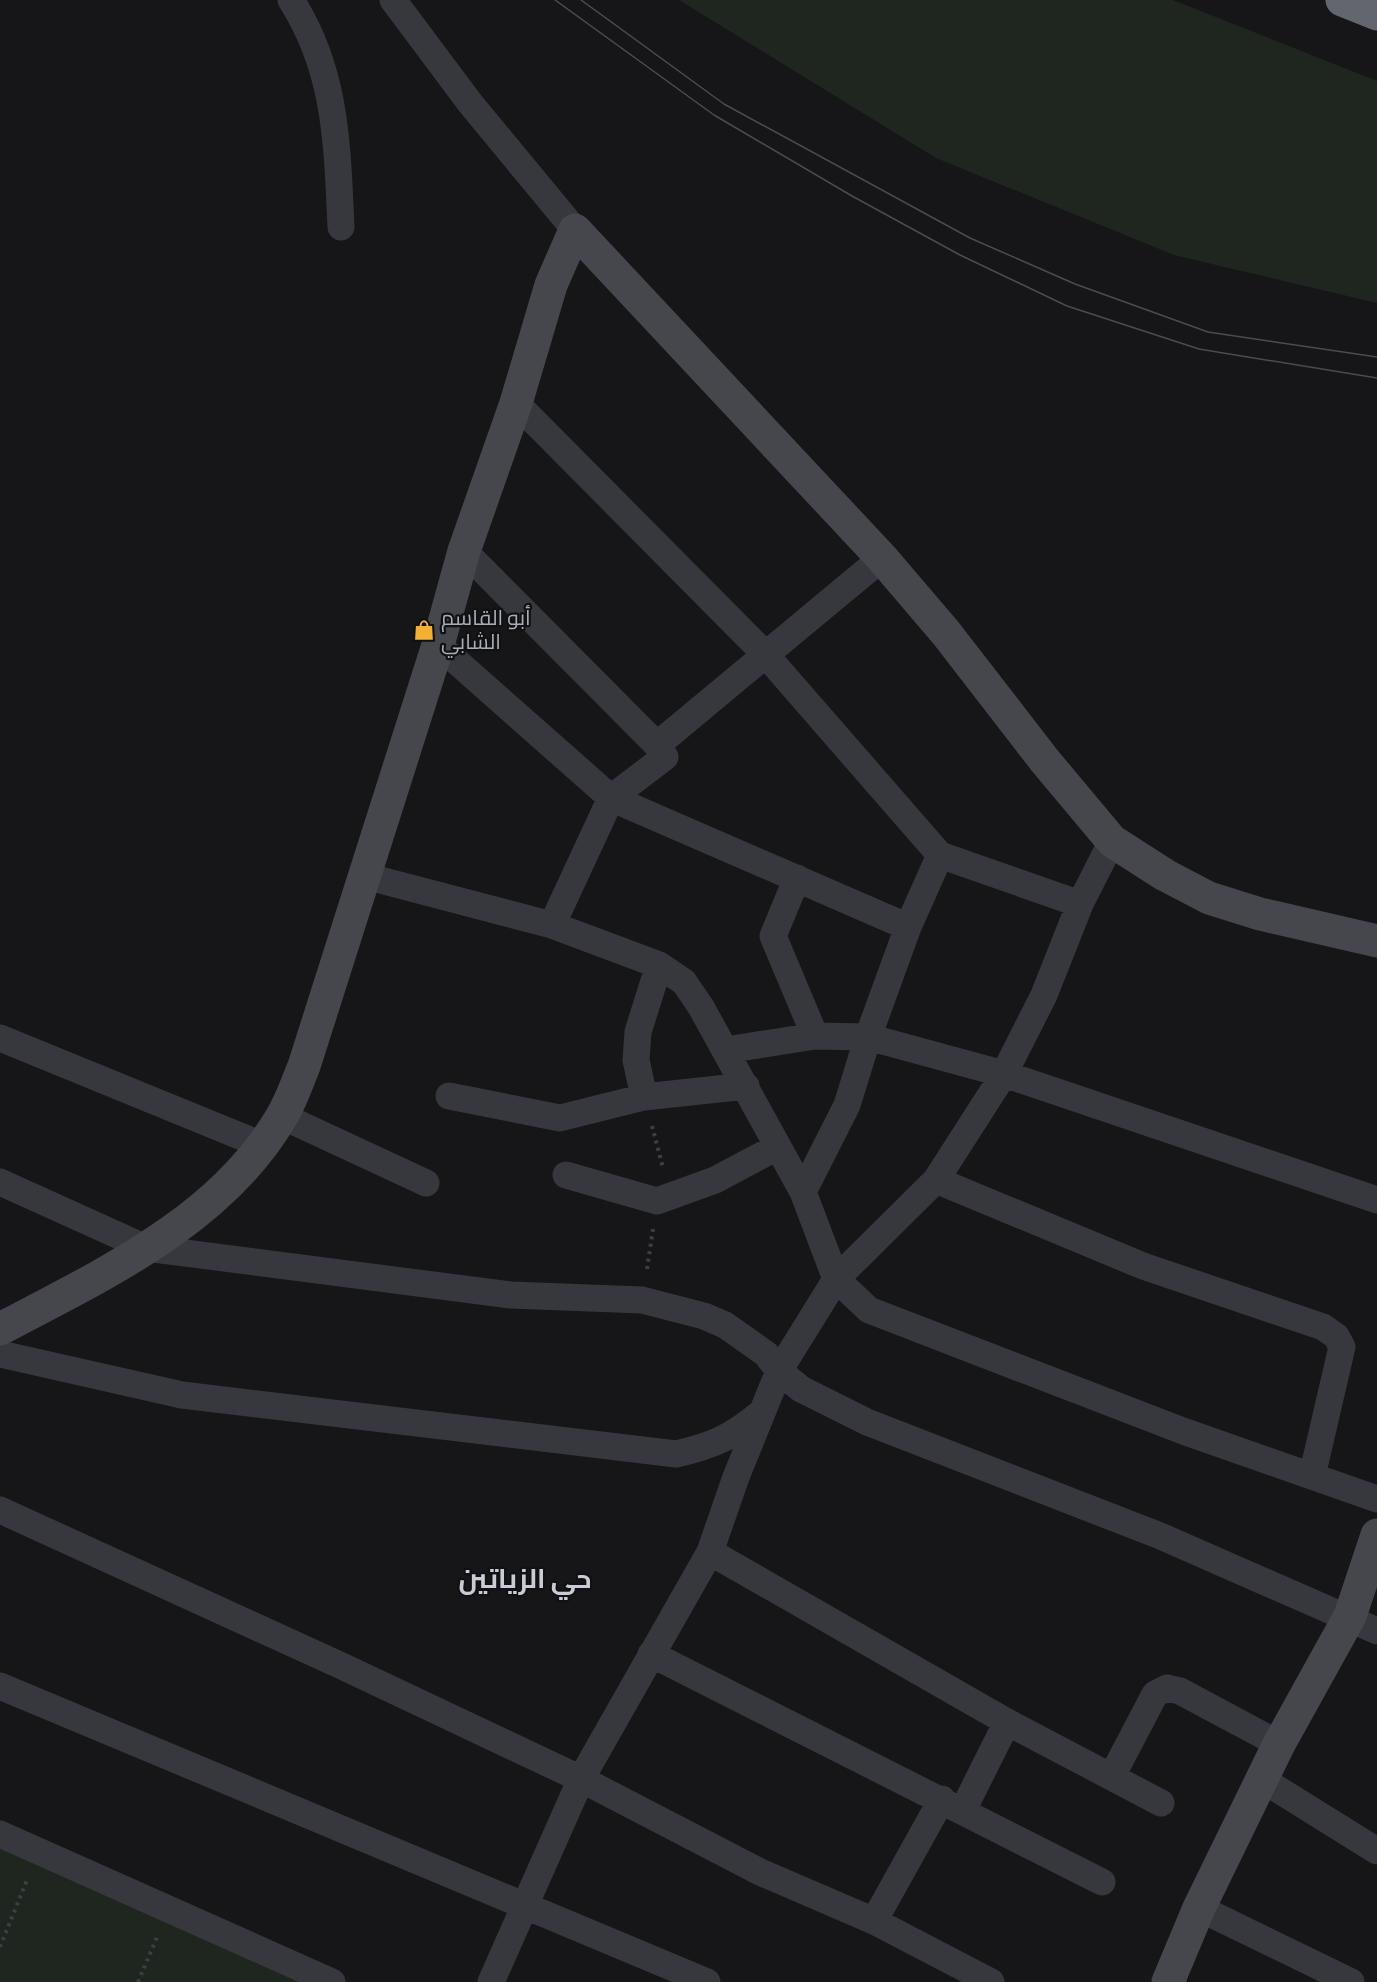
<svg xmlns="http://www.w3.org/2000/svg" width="1377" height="1982" font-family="Commissioner,Cairo,sans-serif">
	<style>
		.green { fill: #1e261f }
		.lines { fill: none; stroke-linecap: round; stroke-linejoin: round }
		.path { stroke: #3d3f44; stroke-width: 4; stroke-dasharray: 3 4.5; stroke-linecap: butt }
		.street { stroke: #37383d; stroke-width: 27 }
		.secondary { stroke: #45474d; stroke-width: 33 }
		.highway { stroke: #63666e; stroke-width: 33 }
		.tram { stroke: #4a4c52; stroke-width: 1.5 }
		.labels { text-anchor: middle; stroke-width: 4.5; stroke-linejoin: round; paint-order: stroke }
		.poi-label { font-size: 21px; fill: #a8adb8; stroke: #111113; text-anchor: start }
		.district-label { font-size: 27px; font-weight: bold; fill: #c9ccd4; stroke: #111113 }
	</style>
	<rect width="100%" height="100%" fill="#161618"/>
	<!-- green -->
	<path class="green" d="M679,0H1173L1377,81V303L1174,255L936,158Z
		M0,1842L317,1982H0Z"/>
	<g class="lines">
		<!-- path -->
		<path class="path" d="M652,1126L663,1168
			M647,1269L653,1229
			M0,1947L27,1880
			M138,1982L157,1937"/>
		<!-- street -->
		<path class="street" d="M291,0C337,72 337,145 341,227
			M393,0L470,103L575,230
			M516,403L765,654L940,855L1080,904
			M464,551L657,745
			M438,645L611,798L908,927
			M365,876L552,925L659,965L684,982L701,1007L803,1192L836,1279L869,1310L1183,1431L1377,1499
			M797,878L773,936L815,1036
			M552,925L611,798L665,757L657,745L882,558
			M0,1038L262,1145
			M726,1050L815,1036L868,1037L1004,1074L1377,1200
			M449,1096L560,1118L644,1097L746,1086
			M644,1097L636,1060L638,1032L659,965
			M282,1116L426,1183
			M566,1175L657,1201L715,1180L777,1147
			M936,1180L1143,1266L1323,1327L1336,1336L1342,1347L1312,1476
			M0,1182L146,1248L511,1295L642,1300L704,1316L725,1325L766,1354L779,1371L801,1389L867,1422L1158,1535L1377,1631
			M803,1192L847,1105L868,1037L908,927L940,855
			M0,1354L182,1395L676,1454C712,1446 732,1437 761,1413
			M0,1510L344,1667L581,1779L760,1872L874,1921L991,1982
			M710,1552L1007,1722L1161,1803
			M651,1654L1102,1882
			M0,1686L707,1982
			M1112,1776L1155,1694L1167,1688L1180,1691L1279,1744
			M1263,1780L1377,1851
			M963,1810L1007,1722
			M0,1834L332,1982
			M1199,1908L1351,1982
			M874,1921L942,1799
			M491,1982L581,1779L710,1552L736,1477L779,1371L836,1279L936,1180L1004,1074L1044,995L1080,904L1112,841"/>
		<!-- secondary -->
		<path class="secondary" d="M0,1329C102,1275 221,1221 282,1116C291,1101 297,1083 304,1066L438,645L464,551L516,403L551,285L575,230L882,558L946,633L1045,761L1112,841L1165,875L1209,898L1260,914L1377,941
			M1168,1982L1199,1908L1279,1744L1350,1616L1377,1535"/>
		<!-- highway -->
		<path class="highway" d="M1342,0L1377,14"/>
		<!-- tram -->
		<path class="tram" d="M555,0L714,115L852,196L960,255L1067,306L1199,349L1377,378
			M581,0L724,104L970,238L1075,284L1208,332L1377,357"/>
	</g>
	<!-- icons -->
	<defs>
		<g id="shop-bare" transform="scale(1.62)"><path d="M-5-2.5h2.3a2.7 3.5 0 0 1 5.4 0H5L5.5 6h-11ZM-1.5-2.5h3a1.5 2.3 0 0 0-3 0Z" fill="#f2b134" stroke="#111113" stroke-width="2.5" paint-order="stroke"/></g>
	</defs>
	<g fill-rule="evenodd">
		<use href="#shop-bare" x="424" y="630"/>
	</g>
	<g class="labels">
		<!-- poi labels -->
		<g class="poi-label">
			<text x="441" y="625">أبو القاسم<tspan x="441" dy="24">الشابي</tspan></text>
		</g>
		<!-- district labels -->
		<g class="district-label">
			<text x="525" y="1588">حي الزياتين</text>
		</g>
	</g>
</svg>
